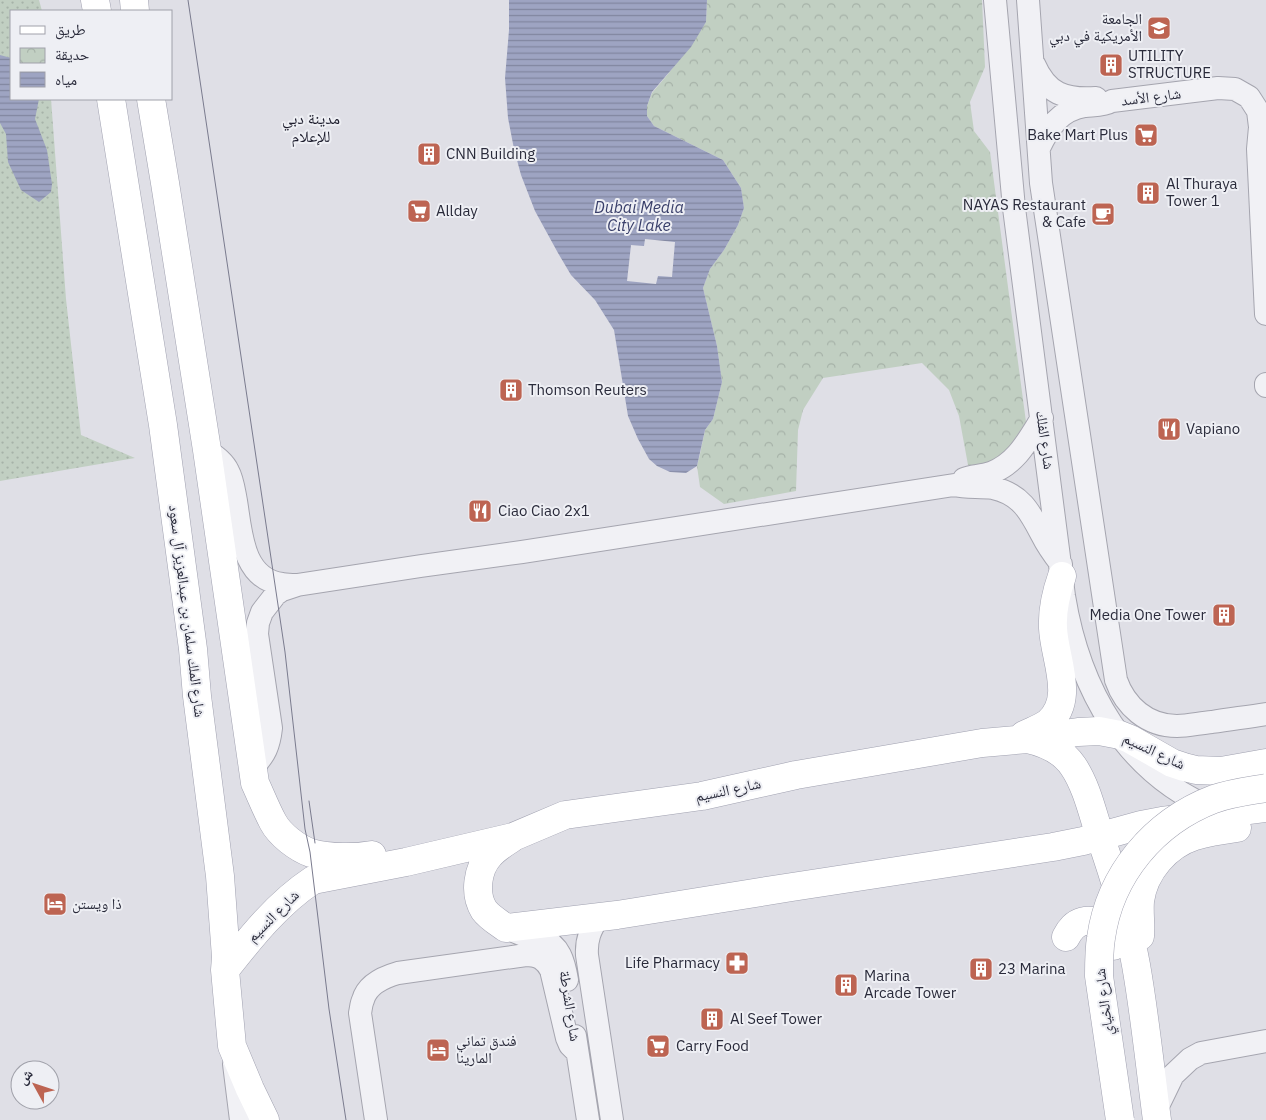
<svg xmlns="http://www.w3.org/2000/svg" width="1266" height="1120" font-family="'IBM Plex Sans','Noto Naskh Arabic',sans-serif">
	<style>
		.grass { fill: url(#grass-dots) }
		.park { fill: url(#park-crowns) }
		.water { fill: url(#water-rules) }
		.pier { fill: #dfdfe6 }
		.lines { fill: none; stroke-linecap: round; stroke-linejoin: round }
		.minor-casing { stroke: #a5a5af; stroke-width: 24 }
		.major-casing { stroke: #a0a1b0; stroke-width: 29 }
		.minor { stroke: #f1f1f5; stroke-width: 22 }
		.major { stroke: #fff; stroke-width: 28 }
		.tram { stroke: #7a7b8e; stroke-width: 1 }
		.major-bridge-casing { stroke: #a0a1b0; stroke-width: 29; stroke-linecap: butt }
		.major-bridge { stroke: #fff; stroke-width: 28 }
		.labels { text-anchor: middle; stroke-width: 4; stroke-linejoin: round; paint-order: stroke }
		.poi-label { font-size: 15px; fill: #2a2b3b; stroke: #eeeff4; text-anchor: start }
		.street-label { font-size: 15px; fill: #2a2b3b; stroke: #eeeff4 }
		.neighbourhood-label { font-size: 16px; fill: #1c1c2c; stroke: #eeeff4 }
		.water-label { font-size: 16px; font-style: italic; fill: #393f6a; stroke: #eeeff4 }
	</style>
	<defs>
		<pattern id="grass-dots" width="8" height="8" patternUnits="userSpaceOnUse" patternTransform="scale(1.25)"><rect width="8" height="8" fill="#c1cfc2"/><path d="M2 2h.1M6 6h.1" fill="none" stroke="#a6b2a8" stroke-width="1.8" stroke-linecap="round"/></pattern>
		<pattern id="park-crowns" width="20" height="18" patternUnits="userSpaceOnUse" patternTransform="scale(1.25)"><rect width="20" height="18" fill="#c1cfc2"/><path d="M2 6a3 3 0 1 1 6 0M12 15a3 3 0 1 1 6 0" fill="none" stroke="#a6b2a8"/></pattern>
		<pattern id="water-rules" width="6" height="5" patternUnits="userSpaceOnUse" patternTransform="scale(1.25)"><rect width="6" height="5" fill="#9ea4c2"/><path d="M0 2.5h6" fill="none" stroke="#81869f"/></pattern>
	</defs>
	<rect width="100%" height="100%" fill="#dfdfe6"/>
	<!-- grass -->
	<path class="grass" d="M0,0H39L42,11H11V99H51L66,299L81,435L135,458L0,481Z"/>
	<!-- park -->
	<path class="park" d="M707,0H982L985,67L970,102L974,131L990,152L1026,422L1001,459L978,473L968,465L959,416L949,390L922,363L823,378L803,410L798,430L796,491L724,504L700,487L697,466L700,454L705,430L713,419L722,382L717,346L703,288L710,269L724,250L738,225L744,208L741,188L723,160L654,126L647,116V106L652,93L668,74L706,22Z"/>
	<!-- water -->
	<path class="water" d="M509,0H707L706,22L691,47L652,92L647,106V116L654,126L723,160L741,188L744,208L738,225L724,250L710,269L703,288L717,346L722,382L713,419L705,430L697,466L686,473L670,472L657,466L649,459L638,439L628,416L614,330L595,300L571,275L558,253L535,211L521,175L514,149L508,118L505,78L509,30Z
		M0,55L11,58V99H39L35,119L47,150L52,184L51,192L39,202L21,190L8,162L6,134L0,123Z"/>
	<!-- pier -->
	<path class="pier" d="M645,239L675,242L672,277L658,276L656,284L627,281L631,245L644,246Z"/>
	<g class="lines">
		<!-- minor casing -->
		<g class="minor-casing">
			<path id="minor" d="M995,0L1014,208L1064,596C1079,688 1125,773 1215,810
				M1028,0L1041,183L1116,680C1125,706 1147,726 1177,726C1188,726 1200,723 1212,722C1230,719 1248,717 1266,714
				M1034,64C1047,94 1065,100 1096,98
				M1039,148C1049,127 1060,110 1085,106C1094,105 1103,106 1112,101L1218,88L1235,89L1249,97L1258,111L1260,127L1258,149L1266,314
				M1266,384V386
				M207,450C215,456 224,462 228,471C233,480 234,491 236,501C241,531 242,579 282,584C287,585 292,585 297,585
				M964,479C972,476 982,476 991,473C1017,463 1028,440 1042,418
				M253,767C265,755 269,746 271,728L257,634L258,623L262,612L276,594L282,590L297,585L421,566L522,552L954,485C967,488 980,486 993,488C1021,494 1030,512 1042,535C1047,545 1054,555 1061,564
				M599,917C590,929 586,940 587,955L612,1120
				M511,930C516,932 521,934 526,936C531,937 536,937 541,938C560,945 564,962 567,980
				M575,1036L588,1120
				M234,1064L241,1120
				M1156,1110L1173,1075L1190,1059L1201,1053L1266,1041
				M376,1120L360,1013C361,1009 361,1004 363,1000C367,985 384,977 398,973L526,955C538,955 545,959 551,970L567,1038L570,1045L577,1052"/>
		</g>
		<!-- major casing -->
		<g class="major-casing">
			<path id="major" d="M95,0L97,11
				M134,0L135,11
				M111,99L163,425L193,649L197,696L220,876L226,957L225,970L232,1046L250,1089L265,1120
				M151,99L165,183L207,450L255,783C261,796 266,809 273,822C280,835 297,848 311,853C329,858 355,858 372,855
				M1024,735C1032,731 1041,728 1048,723C1076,699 1054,658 1053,628C1052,610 1056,593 1062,576
				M1028,739C1046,743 1062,750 1073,766C1086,785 1092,811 1099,833C1114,876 1128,920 1136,965C1145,1016 1150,1068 1157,1120
				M512,838C505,843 496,848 490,855C477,869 474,894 484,910C489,917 499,923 506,928L617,915L792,887L1053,847L1083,841L1141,825L1162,821L1266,808
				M1140,936C1141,924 1139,913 1140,901C1144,871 1167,845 1195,836C1209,832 1223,830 1237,828
				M1066,937C1068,933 1070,930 1073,927C1084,916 1104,920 1110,935C1112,938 1112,942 1113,946
				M225,970C251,937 278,903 313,880L406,862L513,837L565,815L702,796L796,775L982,743L1028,739L1078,732L1099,731L1120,735L1130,739L1172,763L1184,767L1196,770L1221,771L1266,763"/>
		</g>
		<!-- minor -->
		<use href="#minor" class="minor"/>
		<!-- major -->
		<use href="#major" class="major"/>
		<!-- tram -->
		<path class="tram" d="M188,0L285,652L305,829L310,852L329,1009L346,1120
			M309,801L315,843"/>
		<!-- major-bridge casing -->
		<g class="major-bridge-casing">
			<path id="major-bridge" d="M1120,1120L1099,976C1099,963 1099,950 1101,938C1110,874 1154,822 1214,799C1231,793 1248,791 1266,788"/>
		</g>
		<!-- major-bridge -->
		<use href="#major-bridge" class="major-bridge"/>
	</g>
	<!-- icons -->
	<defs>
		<g id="university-square" transform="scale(1.25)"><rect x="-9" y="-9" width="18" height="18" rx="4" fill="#bd6452" stroke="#eeeff4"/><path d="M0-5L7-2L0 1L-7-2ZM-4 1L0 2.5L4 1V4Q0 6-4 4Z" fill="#fff"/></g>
		<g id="building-square" transform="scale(1.25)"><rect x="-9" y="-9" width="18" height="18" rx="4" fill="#bd6452" stroke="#eeeff4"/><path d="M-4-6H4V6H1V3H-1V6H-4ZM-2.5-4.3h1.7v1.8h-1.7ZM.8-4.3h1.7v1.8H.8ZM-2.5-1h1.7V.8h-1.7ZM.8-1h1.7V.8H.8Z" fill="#fff"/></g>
		<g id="supermarket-square" transform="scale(1.25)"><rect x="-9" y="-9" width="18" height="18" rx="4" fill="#bd6452" stroke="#eeeff4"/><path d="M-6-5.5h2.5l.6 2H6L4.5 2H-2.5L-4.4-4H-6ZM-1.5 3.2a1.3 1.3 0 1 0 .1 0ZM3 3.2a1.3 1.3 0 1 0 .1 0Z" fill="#fff"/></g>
		<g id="cafe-square" transform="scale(1.25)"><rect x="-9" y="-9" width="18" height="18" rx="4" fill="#bd6452" stroke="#eeeff4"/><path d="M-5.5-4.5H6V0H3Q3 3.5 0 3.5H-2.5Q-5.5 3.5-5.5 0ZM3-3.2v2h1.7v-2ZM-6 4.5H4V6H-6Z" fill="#fff"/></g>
		<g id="restaurant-square" transform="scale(1.25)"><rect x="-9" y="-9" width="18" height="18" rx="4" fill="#bd6452" stroke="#eeeff4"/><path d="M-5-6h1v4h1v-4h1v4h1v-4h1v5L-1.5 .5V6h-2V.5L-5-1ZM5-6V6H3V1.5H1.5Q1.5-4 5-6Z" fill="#fff"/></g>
		<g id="hotel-square" transform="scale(1.25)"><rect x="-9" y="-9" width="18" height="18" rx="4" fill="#bd6452" stroke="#eeeff4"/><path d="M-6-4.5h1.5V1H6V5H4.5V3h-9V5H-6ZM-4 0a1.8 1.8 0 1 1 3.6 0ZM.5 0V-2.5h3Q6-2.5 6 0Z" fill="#fff"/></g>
		<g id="pharmacy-square" transform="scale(1.25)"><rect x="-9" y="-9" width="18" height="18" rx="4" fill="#bd6452" stroke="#eeeff4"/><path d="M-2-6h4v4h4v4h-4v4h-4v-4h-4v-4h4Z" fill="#fff"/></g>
	</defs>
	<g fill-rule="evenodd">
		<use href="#university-square" x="1159" y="28"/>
		<use href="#building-square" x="1111" y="65"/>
		<use href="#supermarket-square" x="1146" y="135"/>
		<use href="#building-square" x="429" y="154"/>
		<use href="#building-square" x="1148" y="193"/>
		<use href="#supermarket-square" x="419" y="211"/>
		<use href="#cafe-square" x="1103" y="214"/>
		<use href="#building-square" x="511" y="390"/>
		<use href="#restaurant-square" x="1169" y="429"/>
		<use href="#restaurant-square" x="480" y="511"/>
		<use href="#building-square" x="1224" y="615"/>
		<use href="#hotel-square" x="55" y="904"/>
		<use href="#pharmacy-square" x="737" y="963"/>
		<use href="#building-square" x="981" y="969"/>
		<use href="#building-square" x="846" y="985"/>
		<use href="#building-square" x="712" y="1019"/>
		<use href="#supermarket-square" x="658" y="1046"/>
		<use href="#hotel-square" x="438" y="1050"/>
	</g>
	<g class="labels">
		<!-- poi labels -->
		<g class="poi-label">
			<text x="1142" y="24" text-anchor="end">الجامعة<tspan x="1142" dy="17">الأمريكية في دبي</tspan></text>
			<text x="1128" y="61">UTILITY<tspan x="1128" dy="17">STRUCTURE</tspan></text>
			<text x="1128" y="140" text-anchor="end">Bake Mart Plus</text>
			<text x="446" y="159">CNN Building</text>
			<text x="1166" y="189">Al Thuraya<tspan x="1166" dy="17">Tower 1</tspan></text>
			<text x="1086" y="210" text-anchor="end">NAYAS Restaurant<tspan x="1086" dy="17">&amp; Cafe</tspan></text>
			<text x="436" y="216">Allday</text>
			<text x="528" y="395">Thomson Reuters</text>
			<text x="1186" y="434">Vapiano</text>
			<text x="498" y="516">Ciao Ciao 2x1</text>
			<text x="1206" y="620" text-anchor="end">Media One Tower</text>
			<text x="72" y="909">ذا ويستن</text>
			<text x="720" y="968" text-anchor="end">Life Pharmacy</text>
			<text x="998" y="974">23 Marina</text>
			<text x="864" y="981">Marina<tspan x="864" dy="17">Arcade Tower</tspan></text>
			<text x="730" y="1024">Al Seef Tower</text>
			<text x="456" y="1046">فندق تماني<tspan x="456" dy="17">المارينا</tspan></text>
			<text x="676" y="1051">Carry Food</text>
		</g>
		<!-- street labels -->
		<g class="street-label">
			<text transform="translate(1151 97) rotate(-7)" y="5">شارع الأسد</text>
			<text transform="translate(1045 440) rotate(82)" y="5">شارع الفلك</text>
			<text transform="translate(187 611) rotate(83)" y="5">شارع الملك سلمان بن عبدالعزيز آل سعود</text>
			<text transform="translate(1154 751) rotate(25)" y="5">شارع النسيم</text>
			<text transform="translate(728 790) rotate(-12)" y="5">شارع النسيم</text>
			<text transform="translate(273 916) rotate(-45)" y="5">شارع النسيم</text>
			<text transform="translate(1104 1002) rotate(-97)" y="5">شارع الخياي</text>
			<text transform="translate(570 1006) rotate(81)" y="5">شارع الشرطة</text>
		</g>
		<!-- neighbourhood labels -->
		<g class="neighbourhood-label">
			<text x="311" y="124">مدينة دبي<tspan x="311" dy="18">للإعلام</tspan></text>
		</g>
		<!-- water labels -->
		<g class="water-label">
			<text x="639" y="213">Dubai Media<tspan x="639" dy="18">City Lake</tspan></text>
		</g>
	</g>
	<!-- legend -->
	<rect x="10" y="10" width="162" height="90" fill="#eeeff4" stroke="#a0a1aa"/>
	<rect x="20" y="26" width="25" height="8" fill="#ffffff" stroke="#a0a1aa"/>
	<text x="55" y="35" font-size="15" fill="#2a2b3b">طريق</text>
	<rect x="20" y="48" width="25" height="15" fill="url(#park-crowns)" stroke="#a0a1aa"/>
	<text x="55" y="60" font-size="15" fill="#2a2b3b">حديقة</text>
	<rect x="20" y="72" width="25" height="15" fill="url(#water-rules)" stroke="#a0a1aa"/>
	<text x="55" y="85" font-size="15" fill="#2a2b3b">مياه</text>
	<!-- north arrow -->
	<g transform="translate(35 1085) rotate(310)"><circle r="24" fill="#eeeff4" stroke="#a0a1aa"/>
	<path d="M0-4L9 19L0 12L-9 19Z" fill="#bd6452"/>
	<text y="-8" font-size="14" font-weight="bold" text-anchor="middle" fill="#2a2b3b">ش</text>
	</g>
</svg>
